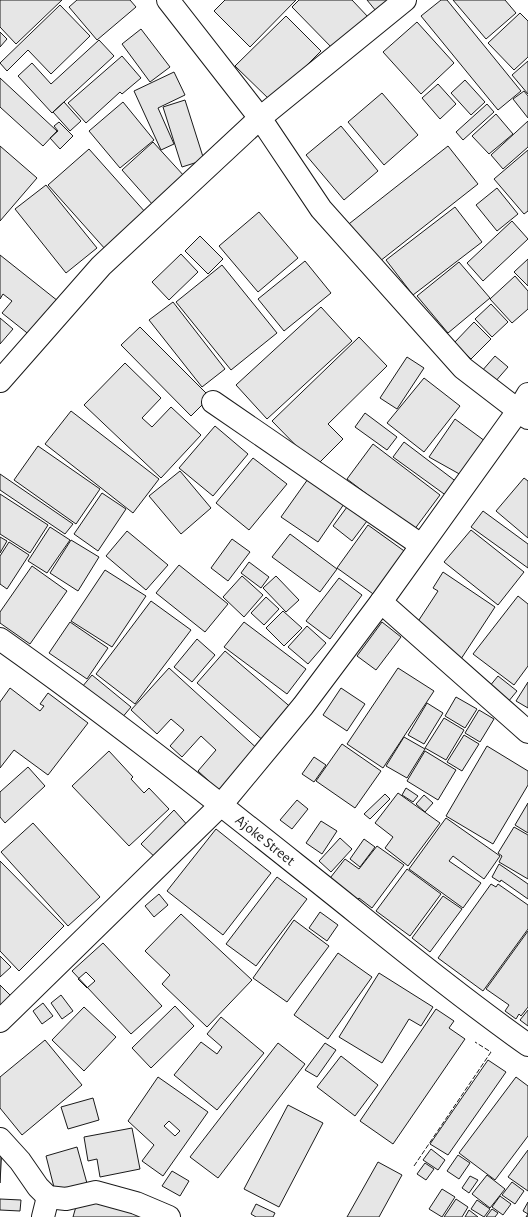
<svg xmlns="http://www.w3.org/2000/svg" width="528" height="1217" font-family="'Alegreya Sans',sans-serif">
	<style>
		.building { fill: #e6e6e6; stroke: #1a1a1a; fill-rule: evenodd }
		.lines { fill: none; stroke-linecap: round; stroke-linejoin: round }
		.street-casing { stroke: #1a1a1a; stroke-width: 24 }
		.street { stroke: #fff; stroke-width: 22 }
		.fence { stroke: #1a1a1a; stroke-width: 1; stroke-dasharray: 5 2; stroke-linecap: butt }
		.labels { text-anchor: middle; stroke-width: 3; stroke-linejoin: round; paint-order: stroke }
		.street-label { font-size: 15px; fill: #1a1a1a; stroke: #fff }
	</style>
	<rect width="100%" height="100%" fill="#fff"/>
	<!-- building -->
	<path class="building" d="M0,0H62L16,44L0,27Z
		M77,0H130L136,7L97,40L69,7Z
		M225,0H296L250,47L214,11Z
		M299,0H352L369,18L335,51L292,7Z
		M367,0H391L376,11Z
		M441,0H447L521,91L498,110L421,16Z
		M453,0H505L516,13L486,39Z
		M60,5L90,36L51,74L28,50L7,71L0,63Z
		M520,13L528,21V57L514,70L488,43Z
		M286,16L321,51L271,101L235,66Z
		M417,22L454,63L421,94L383,52Z
		M141,29L170,67L150,82L122,44Z
		M0,32L7,39L0,47Z
		M99,40L114,56L52,113L18,76L32,63L51,84Z
		M122,56L141,78L122,94L120,92L86,123L68,103Z
		M528,61V94L512,75Z
		M174,72L185,95L158,108L174,144L161,150L134,91Z
		M0,78L57,131L43,146L0,107Z
		M465,80L485,102L471,115L451,93Z
		M438,84L456,104L440,119L422,98Z
		M524,91L528,96V118L513,99Z
		M382,93L418,135L384,165L348,122Z
		M185,100L204,160L182,167L163,107Z
		M64,102L81,121L70,131L53,112Z
		M123,102L154,140L120,168L89,131Z
		M487,104L494,112L463,140L456,132Z
		M496,114L513,134L489,154L472,136Z
		M528,121V147L503,169L491,155Z
		M59,122L73,136L60,149L50,138L58,131L54,126Z
		M341,126L378,171L344,200L306,155Z
		M153,142L185,177L153,205L122,170Z
		M0,146L37,178L0,221Z
		M448,146L478,184L375,265L345,227Z
		M89,149L146,213L106,250L48,185Z
		M528,150V211L524,214L494,179Z
		M46,185L97,248L66,273L15,209Z
		M497,188L518,214L497,231L476,205Z
		M455,207L482,242L413,295L386,260Z
		M259,212L298,258L258,292L219,246Z
		M512,221L528,239L483,281L467,263Z
		M200,236L223,259L208,274L185,251Z
		M181,254L198,272L169,300L152,282Z
		M0,255L63,305L36,340L2,313L12,301L3,294L0,299Z
		M528,259V286L514,272Z
		M305,261L331,293L284,331L258,299Z
		M459,262L490,298L448,333L417,296Z
		M222,265L277,333L231,370L176,302Z
		M515,276L528,291V309L512,323L490,299Z
		M173,302L225,369L202,387L149,320Z
		M491,304L508,322L492,337L475,319Z
		M321,307L352,341L267,419L236,385Z
		M0,318L13,329L0,344Z
		M474,322L491,339L471,359L454,343Z
		M140,327L210,397L191,416L121,345Z
		M359,337L387,366L328,424L343,439L316,466L272,421Z
		M495,356L508,367L494,383L481,372Z
		M407,357L424,368L397,409L380,398Z
		M125,363L161,398L142,418L152,427L171,407L201,435L161,478L84,405Z
		M424,378L460,406L424,452L387,423Z
		M71,411L159,479L133,513L45,444Z
		M365,413L397,437L387,450L355,427Z
		M455,419L489,444L463,476L429,457Z
		M215,426L248,454L213,496L179,468Z
		M404,442L462,486L451,499L393,457Z
		M373,444L440,495L414,530L347,479Z
		M38,446L100,489L76,524L14,480Z
		M253,458L287,484L249,530L216,503Z
		M180,471L211,508L181,534L149,496Z
		M0,474L73,524L65,534L0,490Z
		M524,478L528,481V538L496,511Z
		M308,479L344,504L318,542L281,517Z
		M102,493L126,509L98,551L74,534Z
		M0,494L48,525L30,553L0,534Z
		M347,507L367,521L352,541L333,526Z
		M483,511L528,544V568L471,527Z
		M368,525L407,553L376,596L337,568Z
		M50,527L70,540L47,573L28,561Z
		M471,530L524,572L498,605L444,562Z
		M127,531L168,565L146,590L106,556Z
		M290,534L337,569L320,592L272,557Z
		M0,537L7,541L0,553Z
		M232,539L250,552L228,581L211,568Z
		M71,540L99,557L78,591L50,573Z
		M9,542L29,555L7,589L0,584V556Z
		M249,562L269,577L261,588L241,573Z
		M179,565L228,604L205,632L156,593Z
		M32,566L67,591L30,644L0,623V612Z
		M105,570L146,596L112,647L71,621Z
		M443,572L495,607L459,662L415,626L438,591L433,588Z
		M242,576L263,595L244,617L223,597Z
		M276,576L299,600L286,612L263,588Z
		M339,578L362,595L330,639L306,621Z
		M518,596L528,604V666L514,685L473,654Z
		M266,597L279,609L264,625L251,613Z
		M151,601L191,630L135,704L96,674Z
		M283,611L302,628L284,646L266,628Z
		M70,622L108,648L87,679L49,653Z
		M244,622L306,669L287,694L224,647Z
		M382,622L401,637L376,670L357,656Z
		M307,626L326,643L308,664L288,647Z
		M197,639L215,655L192,682L174,667Z
		M225,651L294,710L265,742L197,683Z
		M169,668L261,752L223,794L198,771L216,750L201,736L182,757L170,746L184,730L171,719L157,734L131,710Z
		M398,668L434,691L383,768L347,744Z
		M92,675L131,707L121,719L82,687Z
		M498,676L517,691L508,702L489,687Z
		M528,682V708L516,701Z
		M10,688L40,711L44,706L40,704L48,693L88,723L48,775L14,750L0,768V702Z
		M341,688L365,704L347,731L323,715Z
		M456,697L477,709L465,728L445,716Z
		M427,703L443,713L424,744L408,735Z
		M479,710L494,719L480,742L465,733Z
		M444,718L464,730L446,760L425,748Z
		M464,735L479,744L462,771L447,762Z
		M404,737L425,749L407,778L386,766Z
		M342,744L381,771L355,808L316,781Z
		M487,746L528,771V785L493,844L446,816Z
		M109,751L133,777L131,779L144,793L149,788L169,809L129,846L72,786Z
		M425,751L456,770L438,800L407,781Z
		M314,757L326,765L314,782L302,774Z
		M28,767L45,786L5,823L0,817V792Z
		M406,788L418,796L413,802L402,795Z
		M398,793L440,823L408,866L385,848L393,837L375,823Z
		M385,794L390,799L370,819L364,814Z
		M424,795L433,803L425,812L416,804Z
		M297,800L308,809L292,829L280,820Z
		M528,803V833L515,825Z
		M174,810L190,828L158,860L141,844Z
		M446,818L500,856L484,879L453,856L449,861L481,883L463,908L409,869Z
		M321,821L337,831L322,854L306,843Z
		M33,823L100,897L68,926L1,852Z
		M514,827L528,835V879L499,862L502,856L498,853Z
		M216,829L271,873L223,935L167,891Z
		M340,838L352,849L331,872L319,861Z
		M364,839L375,847L360,867L350,859Z
		M377,846L404,865L372,908L359,898L355,903L327,882L345,859L359,869Z
		M0,861L64,926L19,971L0,951Z
		M499,864L528,884V899L501,880L500,882L492,877Z
		M407,869L441,894L410,936L376,911Z
		M277,877L307,899L256,966L226,944Z
		M491,884L496,887L498,884L528,905V929L483,991L438,958Z
		M159,894L168,905L154,917L145,906Z
		M443,896L462,909L430,952L412,938Z
		M320,912L338,925L327,941L309,928Z
		M181,914L252,980L207,1027L162,984L170,975L145,951Z
		M294,920L329,946L287,1002L253,978Z
		M528,931V1007L521,1016L519,1014L516,1019L505,1011L509,1005L486,989Z
		M103,943L162,1006L131,1034L72,971Z
		M338,953L372,977L328,1039L294,1015Z
		M0,956L11,967L0,977Z
		M86,972L95,981L87,988L78,979Z
		M379,973L433,1007L421,1026L409,1019L382,1063L339,1037Z
		M0,985L13,998L0,1011Z
		M61,995L73,1011L62,1019L51,1003Z
		M43,1003L53,1016L42,1024L33,1011Z
		M175,1006L194,1026L151,1068L132,1048Z
		M84,1007L116,1037L84,1071L52,1040Z
		M436,1009L454,1021L449,1028L465,1039L393,1144L360,1121Z
		M528,1010V1026L520,1020Z
		M221,1017L264,1053L217,1110L174,1075L201,1042L217,1054L222,1047L207,1034Z
		M45,1040L82,1085L22,1135L0,1108V1077Z
		M278,1043L305,1064L218,1178L190,1157Z
		M325,1043L336,1050L317,1077L305,1070Z
		M341,1056L378,1085L355,1116L317,1087Z
		M488,1060L506,1072L448,1155L430,1144Z
		M158,1077L208,1112L163,1176L142,1161L154,1145L128,1121ZM169,1121L180,1131L175,1136L164,1126Z
		M516,1077L528,1086V1136L495,1180L459,1153Z
		M93,1098L99,1120L68,1129L61,1107Z
		M288,1105L323,1123L279,1207L244,1189Z
		M132,1128L140,1169L100,1177L97,1159L88,1161L84,1137Z
		M0,1147H2L0,1183Z
		M77,1147L88,1187L56,1195L46,1156Z
		M431,1149L445,1160L438,1170L423,1160Z
		M528,1150V1191L508,1177Z
		M458,1155L470,1163L459,1179L447,1171Z
		M378,1162L402,1175L379,1217H347Z
		M425,1163L434,1169L426,1180L417,1174Z
		M172,1171L189,1181L180,1196L162,1186Z
		M487,1175L505,1189L490,1208L472,1194Z
		M470,1176L478,1180L469,1193L462,1188Z
		M512,1182L524,1191L515,1204L502,1195Z
		M442,1189L455,1197L442,1217L429,1209Z
		M79,1196L152,1217H73Z
		M500,1196L511,1204L503,1215L492,1207Z
		M0,1199L21,1200L20,1211L0,1210Z
		M456,1199L468,1207L462,1217H444Z
		M477,1200L490,1209L484,1217L471,1209Z
		M528,1202V1217H526L528,1214L523,1211Z
		M256,1204L275,1213L273,1217H256L251,1214Z
		M492,1209L498,1213L495,1217H486Z
		M469,1210L478,1217H465Z"/>
	<g class="lines">
		<!-- street casing -->
		<g class="street-casing">
			<g id="street">
				<path d="M168,0L260,118L321,209L463,368L528,418"/>
				<path d="M0,381L101,266L260,118L405,0"/>
				<path d="M213,402L421,545"/>
				<path d="M381,602L528,732"/>
				<path id="s1" d="M0,639C102,711 200,788 298,866C374,926 449,989 528,1045"/>
				<path d="M0,1021L221,805L303,706L381,602L518,411L528,394"/>
				<path d="M0,1139L20,1161L38,1187L48,1197L66,1199L96,1192L136,1203L169,1217"/>
				<path d="M43,1217L48,1197"/>
			</g>
		</g>
		<!-- street -->
		<use href="#street" class="street"/>
		<!-- fence -->
		<path class="fence" d="M414,1166L491,1052L475,1042"/>
	</g>
	<g class="labels">
		<!-- street labels -->
		<g class="street-label">
			<text dy="5" stroke="none"><textPath href="#s1" startOffset="333">Ajoke Street</textPath></text>
		</g>
	</g>
</svg>
